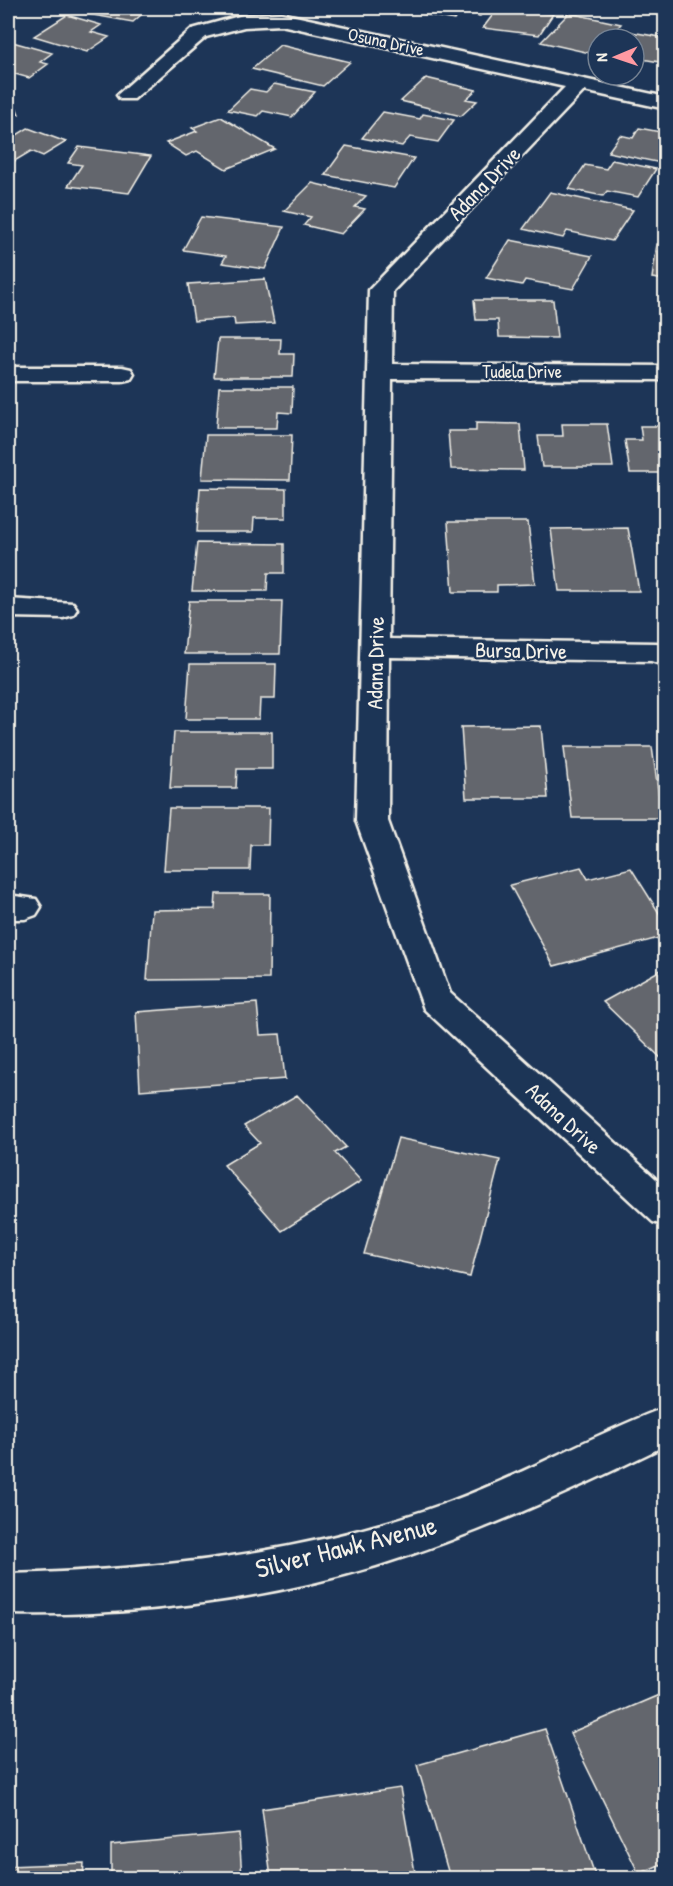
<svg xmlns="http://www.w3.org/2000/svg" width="673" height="1886" font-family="'Patrick Hand',sans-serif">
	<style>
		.building { fill: #64666d; stroke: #f4f1e8; stroke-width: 1.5 }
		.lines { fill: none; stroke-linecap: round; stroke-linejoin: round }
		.minor-casing { stroke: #f4f1e8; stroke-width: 5 }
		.minor { fill: #1d3557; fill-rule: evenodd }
		.labels { text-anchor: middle; stroke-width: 4.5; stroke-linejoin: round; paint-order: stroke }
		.far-street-label { font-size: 18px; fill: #f4f1e8; stroke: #1d3557 }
		.street-label { font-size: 22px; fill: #f4f1e8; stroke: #1d3557 }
		.near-street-label { font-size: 27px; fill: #f4f1e8; stroke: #1d3557 }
	</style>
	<rect width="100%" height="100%" fill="#1d3557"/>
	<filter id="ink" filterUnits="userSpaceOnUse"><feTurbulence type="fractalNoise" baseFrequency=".0167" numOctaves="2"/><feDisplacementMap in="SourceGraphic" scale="12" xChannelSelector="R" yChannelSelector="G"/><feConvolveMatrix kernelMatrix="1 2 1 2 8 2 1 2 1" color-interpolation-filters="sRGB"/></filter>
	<g filter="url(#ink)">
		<!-- building -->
		<path class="building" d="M88,8H143L148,9L133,22L82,13Z
			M429,8H486L480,16L460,13L454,20L423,14Z
			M498,8H511L553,14L539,35L483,28Z
			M569,13L621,24L607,39H598V49L594,54L541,42Z
			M67,15L101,25L91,32L109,37L87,52L34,36Z
			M625,31L666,38V63L642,59L640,63L634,62V39H621Z
			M9,41L52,53L40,62L48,64L29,78L8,72Z
			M280,45L350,62L323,86L252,69Z
			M426,78L476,90L466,99L477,101L461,116L401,101Z
			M274,84L315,92L292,117L263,111L258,116L228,110L250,89L266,92Z
			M8,87L19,114L8,115Z
			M383,112L420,119L423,114L454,120L438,142L410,137L402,146L362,138Z
			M221,117L275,149L226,169L197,151L186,156L166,143L197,131L192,128Z
			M28,128L66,142L43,156L31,151L8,165V132L17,135Z
			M639,128L666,133V155L661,163L608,152L620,135L633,138Z
			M346,146L414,158L394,188L325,175Z
			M79,147L151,156L129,193L68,186L82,165L68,163Z
			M612,160L656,169L638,197L607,191L603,196L569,189L585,165L606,169Z
			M312,183L366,196L355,207L365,209L341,234L304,225L311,217L284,211Z
			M550,192L633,210L612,241L567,231L563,238L523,229Z
			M201,217L284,227L265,269L222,263L226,256L183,250Z
			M510,240L592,256L573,289L525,280L522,285L486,278Z
			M657,244L666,245V280L652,278Z
			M265,279L274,323L235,325L234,318L194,321L188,284Z
			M474,300H553L557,338L499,337L498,320H476Z
			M218,339H281L280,354H294L293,377H214Z
			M219,387H293L292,413L278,412L277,428H216Z
			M476,423L520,424L524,470L451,469L448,431H476Z
			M562,424H607L613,467H542L538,436H563Z
			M640,426H666V473H630L625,440H642Z
			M206,435H292L290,480L202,479Z
			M200,488L286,489V518H254L253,532H197Z
			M448,522H528L535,584L497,585V592H453Z
			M628,528L639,591H559L551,529Z
			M197,543L284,544V573H268L267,591H192Z
			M189,601H282L280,654H184Z
			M190,664H276L275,699H260L259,719H186Z
			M541,726L548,798H466L461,727Z
			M174,732H272V769H237L236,788H170Z
			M564,747H652L662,818H572Z
			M169,808H269L268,845H251L250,870H164Z
			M581,867L588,879L631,868L666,924V936L554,966L510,885Z
			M216,894H270L269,979L147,980L152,910L215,909Z
			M666,967V1063L603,1002Z
			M257,1003L260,1035L280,1034L285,1079L140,1090L136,1012Z
			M297,1095L346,1147L335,1153L361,1181L282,1231L224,1165L260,1143L244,1126Z
			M398,1138L500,1160L470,1277L364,1254Z
			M666,1692V1862L639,1874L570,1733Z
			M545,1729L596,1878H450L417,1765Z
			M400,1788L416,1878H271L262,1809Z
			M239,1833L242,1878H111V1845Z
			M84,1863L83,1878H8V1866Z"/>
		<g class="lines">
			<!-- minor casing -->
			<g class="minor-casing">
				<path id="minor" d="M281,13L666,97V109L584,91L393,291L392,364L666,366V380L392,379L389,639L656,643L666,645V666L651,661L389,657L388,821L450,993L666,1188V1226L653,1222L424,1009L356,821L369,290L565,87L281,25L244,27L206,37L134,99H120L117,95L192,29L243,15Z
					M8,367H122L131,369L134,374L131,379L122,381H8Z
					M8,599L73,603L77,609L73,615L63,618L8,617Z
					M8,895L36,899L41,907L36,915L25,919H8Z
					M666,1407V1445C572,1491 476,1535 376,1566C259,1601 130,1617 8,1614V1574C159,1570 307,1554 449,1502C523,1475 592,1435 666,1407Z"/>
			</g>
			<!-- minor -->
			<use href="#minor" class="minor"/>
		</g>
	</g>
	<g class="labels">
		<!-- far-street labels -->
		<g class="far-street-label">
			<text transform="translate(386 42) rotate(12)" y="6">Osuna Drive</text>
			<text x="522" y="378">Tudela Drive</text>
		</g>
		<!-- street labels -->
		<g class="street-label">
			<text transform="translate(484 183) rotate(-46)" y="8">Adana Drive</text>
			<text transform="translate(521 650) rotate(1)" y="8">Bursa Drive</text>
			<text transform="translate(375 663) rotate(-89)" y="8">Adana Drive</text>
			<text transform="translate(564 1118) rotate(43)" y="8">Adana Drive</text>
		</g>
		<!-- near-street labels -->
		<g class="near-street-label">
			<text transform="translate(346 1547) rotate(-14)" y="9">Silver Hawk Avenue</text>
		</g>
	</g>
	<!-- margin -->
	<rect width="673" height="1886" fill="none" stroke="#1d3557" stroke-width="30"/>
	<rect x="15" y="15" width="643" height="1856" fill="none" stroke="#f4f1e8" stroke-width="2" filter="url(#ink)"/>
	<!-- north arrow -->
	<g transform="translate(616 57) rotate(268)"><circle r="28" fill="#1d3557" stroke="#738091" stroke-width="1.5"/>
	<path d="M0-4.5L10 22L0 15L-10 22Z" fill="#ff9aa2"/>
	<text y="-9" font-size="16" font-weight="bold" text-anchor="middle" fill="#f4f1e8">N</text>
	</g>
</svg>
